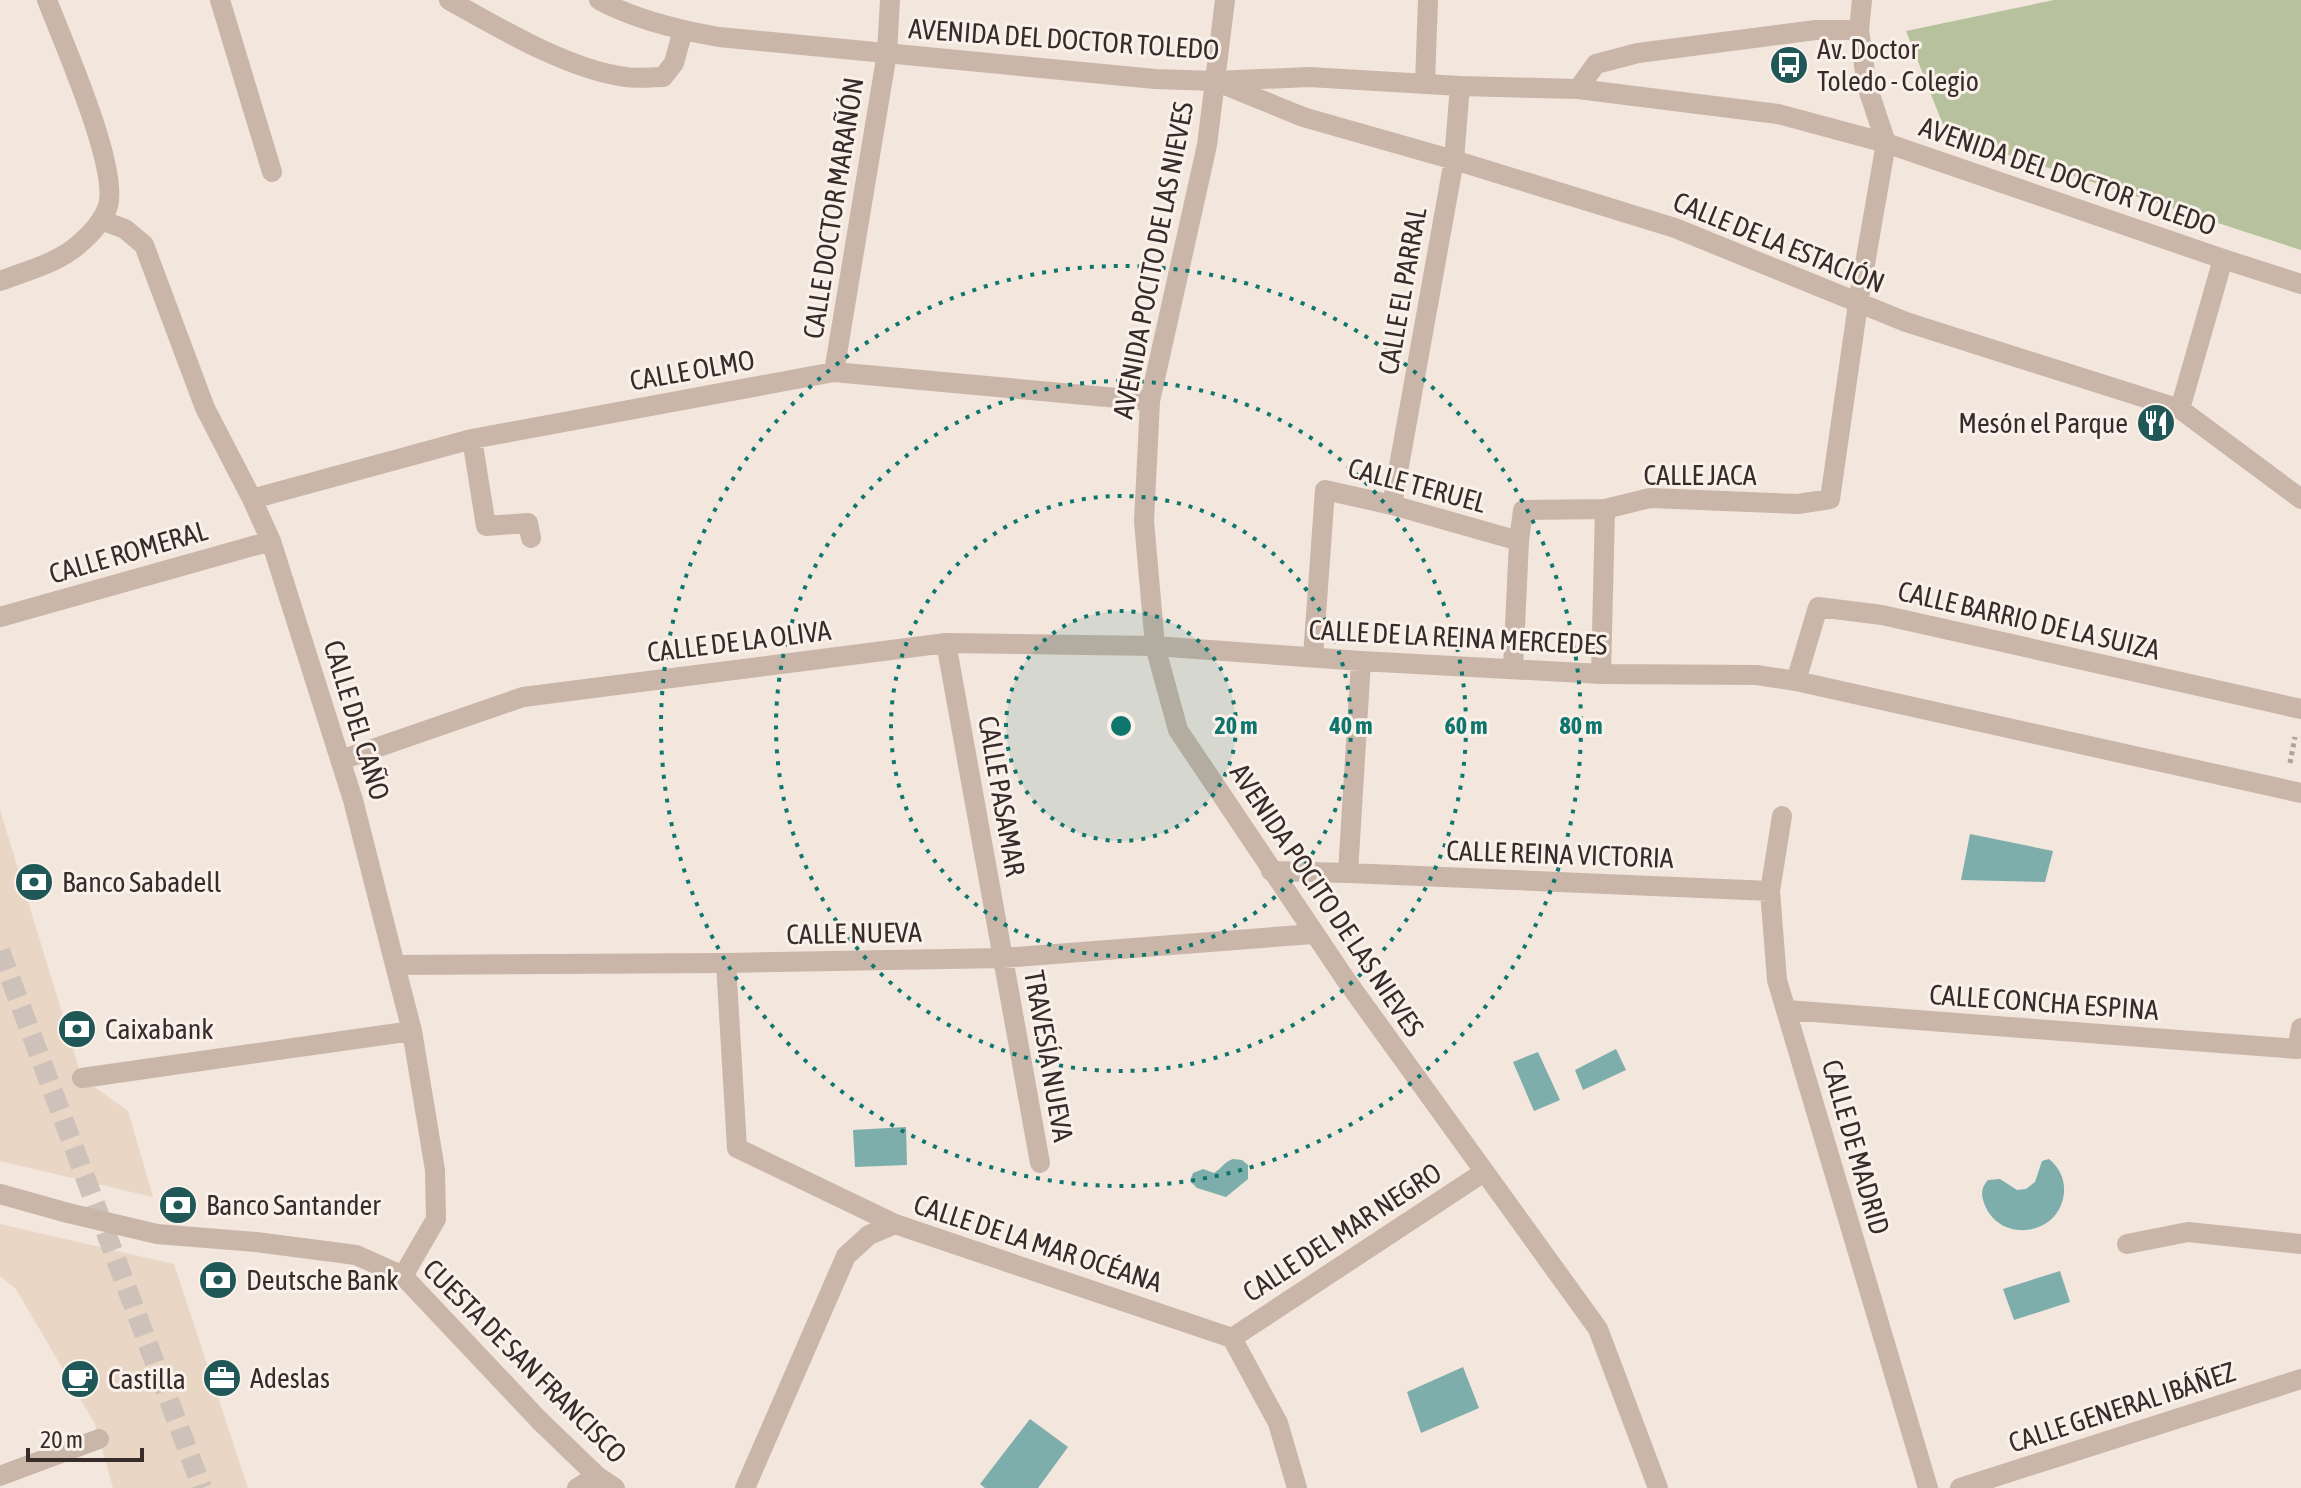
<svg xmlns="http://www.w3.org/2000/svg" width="2301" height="1488" font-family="'Asap Condensed',sans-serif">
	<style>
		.green { fill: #b8c19d }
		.plaza { fill: #e9d6c5 }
		.water { fill: #7daeac }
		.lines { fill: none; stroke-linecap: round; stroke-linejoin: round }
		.tertiary-tunnel { stroke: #cdc1b9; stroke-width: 20; stroke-dasharray: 20 10; stroke-linecap: butt }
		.path { stroke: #b69f94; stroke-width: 5; stroke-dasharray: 4 4; stroke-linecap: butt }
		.pedestrian { stroke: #cab5a9; stroke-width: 20 }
		.minor { stroke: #cab5a9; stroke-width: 20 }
		.tertiary { stroke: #cab5a9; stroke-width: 20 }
		.ring { fill: none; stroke: #0f766e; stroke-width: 4; stroke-dasharray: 4 8 }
		.labels { text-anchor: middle; stroke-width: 6; stroke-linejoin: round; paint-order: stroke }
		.street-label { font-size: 28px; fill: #372c29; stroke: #f9f1ea }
		.poi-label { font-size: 28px; fill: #372c29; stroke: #f9f1ea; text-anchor: start }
		.centre { fill: #0f766e; stroke: #f9f1ea; stroke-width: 4 }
		.ring-label { font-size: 24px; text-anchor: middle; font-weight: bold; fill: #0f766e; stroke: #f9f1ea; stroke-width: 6; stroke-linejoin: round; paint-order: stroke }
	</style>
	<rect width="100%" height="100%" fill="#f2e6dd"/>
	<!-- green -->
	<path class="green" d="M2054,0H2301V250L1947,135L1906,31Z"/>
	<!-- plaza -->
	<path class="plaza" d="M0,810L82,1078L128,1111L153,1197L0,1161Z
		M0,1224L174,1264L248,1488H113L95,1424L16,1289L0,1276Z"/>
	<!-- water -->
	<path class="water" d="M1970,834L2053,851L2045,882L1961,880Z
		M1616,1049L1626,1070L1583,1090L1575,1070Z
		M1538,1052L1560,1100L1534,1111L1513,1062Z
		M906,1127L907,1165L855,1167L853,1130Z
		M1233,1159L1242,1160L1248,1165V1179L1226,1197L1197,1188L1190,1181L1193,1173L1203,1169L1214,1173C1222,1168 1224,1162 1233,1159Z
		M2049,1159C2059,1167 2065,1179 2064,1192C2061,1236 1999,1245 1984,1203C1981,1194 1981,1188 1988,1180L2000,1179L2017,1190L2026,1189L2035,1182L2042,1161Z
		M2060,1271L2070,1302L2014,1320L2003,1289Z
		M1463,1367L1479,1408L1421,1433L1407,1392Z
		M1030,1419L1068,1447L1038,1488H985L980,1484Z"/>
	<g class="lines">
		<!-- tertiary-tunnel -->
		<path class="tertiary-tunnel" d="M0,951L202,1488"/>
		<!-- path -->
		<path class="path" d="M2290,763L2295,737"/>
		<!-- pedestrian -->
		<path class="pedestrian" d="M1313,657L1325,490L1392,505L1519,541
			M726,963L737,1148L895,1224"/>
		<!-- minor -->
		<path class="minor" d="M220,0L272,172
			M449,0C499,28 569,70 626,77C638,79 651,77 663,77L674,63L683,30
			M1225,0L1215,81L1303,117L1454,160L1675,228L1906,322L2180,409L2301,499
			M1425,83L1428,0
			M1578,89L1596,64L1638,53L1816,30H1859
			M101,220L125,229L144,245L205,408L252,499L271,541L353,800L395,965L412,1031L435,1170L436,1219L403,1276
			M834,372L887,53L890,0
			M2180,409L2223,259
			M472,439L486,526L528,523L531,538
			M252,499L472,439L834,372L1150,401
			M1392,505L1454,160L1460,86
			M0,617L271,541
			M946,643L1040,1163
			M1513,669L1519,541L1523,510L1605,509L1650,498L1798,504L1830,499L1858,304L1886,143L1867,86L1859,30L1862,0
			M1601,674L1605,509
			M1796,681L1818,607L1882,615L2301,709
			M341,760L523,697L946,643L1155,646L1361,661L1601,674L1757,675L1796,681L2301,793
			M1782,816L1770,891L1777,980L1928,1488
			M1271,871L1348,873L1361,661
			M1348,873L1770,891
			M395,965L726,963L1003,958L1313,934
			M1787,1010L2297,1049L2301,1028
			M82,1078L412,1031
			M2127,1244L2188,1232L2301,1244
			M1232,1338L1484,1172
			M1232,1338L1278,1423L1297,1488
			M0,1476L99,1439
			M577,1488L597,1476L602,1488
			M745,1488L846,1256L869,1235L895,1224L1232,1338
			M1960,1488L2301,1379"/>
		<!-- tertiary -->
		<path class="tertiary" d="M599,0C636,20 678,30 719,37L1155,79L1215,81L1309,77L1460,86L1578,89L1778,114L1886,143L2223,259L2301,284
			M1215,81L1207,145L1150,401L1144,521L1155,646L1178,730L1346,980L1598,1329L1658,1488
			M0,281C26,271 58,263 78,245C90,235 103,221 108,206C119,167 63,42 47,0
			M0,1194L68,1213L157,1234L256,1242L356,1255L403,1276L539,1420L597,1476L615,1488"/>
	</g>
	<!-- distance rings -->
	<circle cx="1121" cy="726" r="115" fill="#0f766e" fill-opacity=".12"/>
	<g class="ring">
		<circle cx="1121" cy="726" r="115"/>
		<circle cx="1121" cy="726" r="230"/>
		<circle cx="1121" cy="726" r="345"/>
		<circle cx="1121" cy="726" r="460"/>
	</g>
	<!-- icons -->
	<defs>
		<g id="bus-disc" transform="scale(2)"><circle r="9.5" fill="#1f5857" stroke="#f9f1ea"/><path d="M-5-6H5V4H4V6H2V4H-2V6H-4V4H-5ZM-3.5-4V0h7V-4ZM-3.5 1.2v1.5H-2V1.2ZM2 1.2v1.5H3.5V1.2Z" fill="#fff"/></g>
		<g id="restaurant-disc" transform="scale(2)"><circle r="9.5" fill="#1f5857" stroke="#f9f1ea"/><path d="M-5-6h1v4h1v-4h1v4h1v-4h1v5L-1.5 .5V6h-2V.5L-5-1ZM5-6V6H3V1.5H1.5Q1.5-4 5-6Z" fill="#fff"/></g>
		<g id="bank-disc" transform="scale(2)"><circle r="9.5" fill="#1f5857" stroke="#f9f1ea"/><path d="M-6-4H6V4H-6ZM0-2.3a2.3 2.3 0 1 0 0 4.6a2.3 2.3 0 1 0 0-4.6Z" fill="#fff"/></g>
		<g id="office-disc" transform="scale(2)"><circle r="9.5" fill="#1f5857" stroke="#f9f1ea"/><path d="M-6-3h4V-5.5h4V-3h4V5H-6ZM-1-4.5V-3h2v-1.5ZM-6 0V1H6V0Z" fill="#fff"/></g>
		<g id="cafe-disc" transform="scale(2)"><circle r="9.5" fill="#1f5857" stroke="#f9f1ea"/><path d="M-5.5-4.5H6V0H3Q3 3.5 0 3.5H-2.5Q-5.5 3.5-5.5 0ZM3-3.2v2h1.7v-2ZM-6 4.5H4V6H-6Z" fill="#fff"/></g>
	</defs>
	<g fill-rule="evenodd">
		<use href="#bus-disc" x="1789" y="65"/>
		<use href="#restaurant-disc" x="2156" y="423"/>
		<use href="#bank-disc" x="34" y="882"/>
		<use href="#bank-disc" x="77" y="1029"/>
		<use href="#bank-disc" x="178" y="1205"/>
		<use href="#bank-disc" x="218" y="1280"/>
		<use href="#office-disc" x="222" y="1378"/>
		<use href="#cafe-disc" x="80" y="1379"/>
	</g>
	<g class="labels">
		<!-- street labels -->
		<g class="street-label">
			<text transform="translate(1064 39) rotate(4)" y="10">AVENIDA DEL DOCTOR TOLEDO</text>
			<text transform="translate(2068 176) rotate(19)" y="10">AVENIDA DEL DOCTOR TOLEDO</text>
			<text transform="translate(833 208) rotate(-81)" y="10">CALLE DOCTOR MARAÑÓN</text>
			<text transform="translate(1779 242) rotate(22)" y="10">CALLE DE LA ESTACIÓN</text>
			<text transform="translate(1153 260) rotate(-79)" y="10">AVENIDA POCITO DE LAS NIEVES</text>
			<text transform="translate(1402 291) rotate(-80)" y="10">CALLE EL PARRAL</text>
			<text transform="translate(692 370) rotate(-10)" y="10">CALLE OLMO</text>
			<text x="1700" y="485">CALLE JACA</text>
			<text transform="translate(1417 485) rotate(15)" y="10">CALLE TERUEL</text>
			<text transform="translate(128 552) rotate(-16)" y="10">CALLE ROMERAL</text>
			<text transform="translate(2029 620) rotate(13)" y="10">CALLE BARRIO DE LA SUIZA</text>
			<text transform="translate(1458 637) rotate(3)" y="10">CALLE DE LA REINA MERCEDES</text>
			<text transform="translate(739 641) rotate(-7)" y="10">CALLE DE LA OLIVA</text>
			<text transform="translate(357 720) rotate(73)" y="10">CALLE DEL CAÑO</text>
			<text transform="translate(1002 796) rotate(80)" y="10">CALLE PASAMAR</text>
			<text transform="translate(1560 854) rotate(2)" y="10">CALLE REINA VICTORIA</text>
			<text transform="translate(1327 900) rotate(56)" y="10">AVENIDA POCITO DE LAS NIEVES</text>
			<text transform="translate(854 933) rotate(-1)" y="10">CALLE NUEVA</text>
			<text transform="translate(2044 1002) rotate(4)" y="10">CALLE CONCHA ESPINA</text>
			<text transform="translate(1049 1056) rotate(80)" y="10">TRAVESÍA NUEVA</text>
			<text transform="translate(1856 1147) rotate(74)" y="10">CALLE DE MADRID</text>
			<text transform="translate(1342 1232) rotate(-33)" y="10">CALLE DEL MAR NEGRO</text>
			<text transform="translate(1038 1243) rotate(18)" y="10">CALLE DE LA MAR OCÉANA</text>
			<text transform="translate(525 1361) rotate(45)" y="10">CUESTA DE SAN FRANCISCO</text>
			<text transform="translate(2122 1407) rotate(-18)" y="10">CALLE GENERAL IBÁÑEZ</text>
		</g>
		<!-- poi labels -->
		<g class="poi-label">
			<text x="1817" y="59">Av. Doctor<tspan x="1817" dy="32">Toledo - Colegio</tspan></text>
			<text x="2128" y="433" text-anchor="end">Mesón el Parque</text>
			<text x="62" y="892">Banco Sabadell</text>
			<text x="105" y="1039">Caixabank</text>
			<text x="206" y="1215">Banco Santander</text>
			<text x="246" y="1290">Deutsche Bank</text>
			<text x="250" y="1388">Adeslas</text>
			<text x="108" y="1389">Castilla</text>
		</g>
	</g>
	<circle cx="1121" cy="726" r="12" class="centre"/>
	<g class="ring-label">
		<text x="1236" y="734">20 m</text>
		<text x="1351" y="734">40 m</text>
		<text x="1466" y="734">60 m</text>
		<text x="1581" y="734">80 m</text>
	</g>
	<!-- scale -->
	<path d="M28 1448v12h114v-12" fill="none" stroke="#372c29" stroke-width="4"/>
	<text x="40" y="1448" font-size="24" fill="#372c29" stroke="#f9f1ea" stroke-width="6" paint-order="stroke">20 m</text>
</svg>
